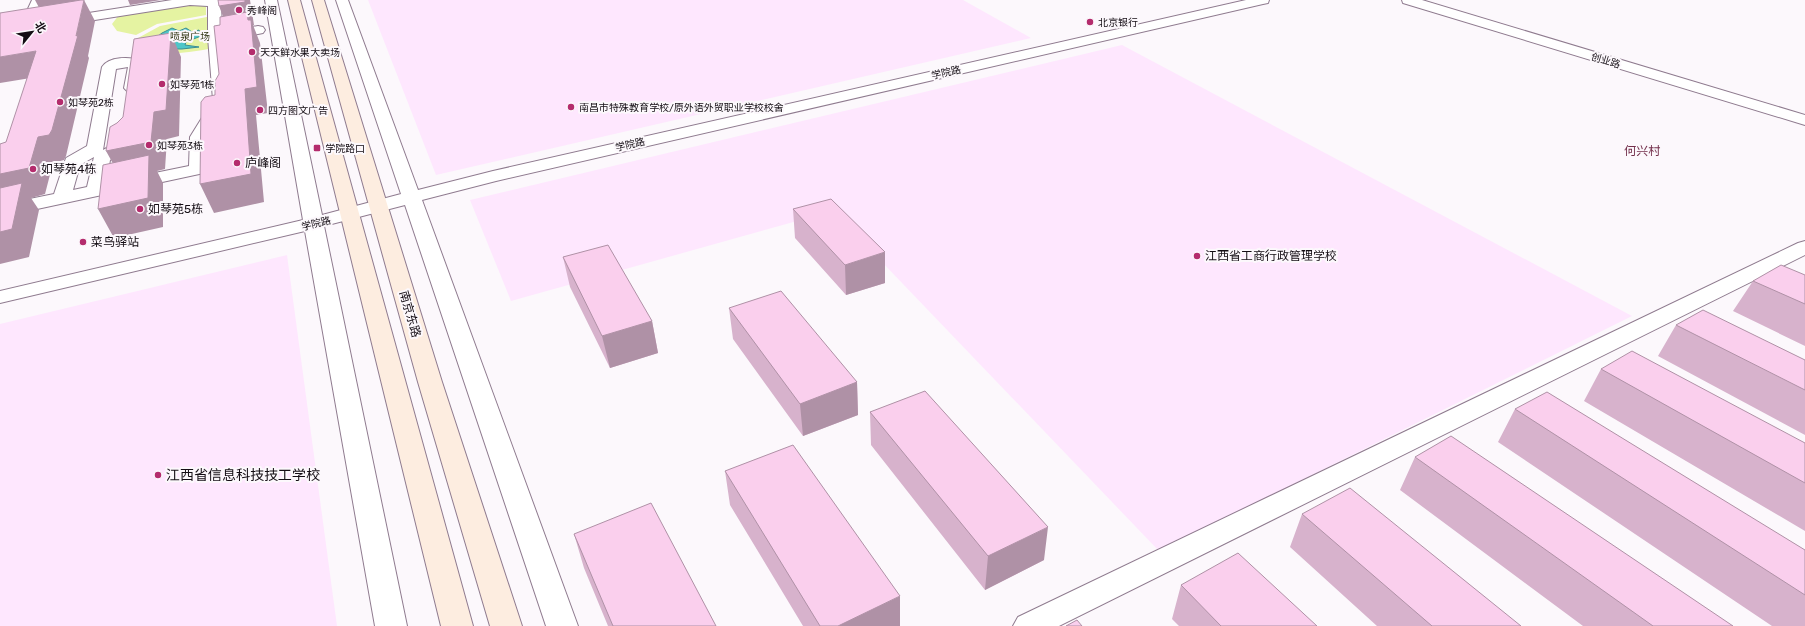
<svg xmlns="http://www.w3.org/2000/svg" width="1805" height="626" font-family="Rubik,'Noto Sans SC',sans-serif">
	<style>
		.built { fill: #fee7fe }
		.green { fill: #e5f3a2 }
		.water { fill: #4ec6c8; stroke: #3d8e92 }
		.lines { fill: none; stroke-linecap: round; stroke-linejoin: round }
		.minor-casing { stroke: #8f7b8f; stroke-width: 2 }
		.tertiary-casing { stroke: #8f7b8f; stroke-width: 2 }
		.secondary-casing { stroke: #8f7b8f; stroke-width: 2 }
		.minor { fill: #fff; fill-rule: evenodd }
		.tertiary { fill: #fff; fill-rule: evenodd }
		.secondary { fill: #fdede0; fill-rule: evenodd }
		.wall { fill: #d7b2cc }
		.shaded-wall { fill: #af91a6 }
		.building { fill: #facfed; stroke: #af91a6 }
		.poi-dot { fill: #b42c6d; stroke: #fcf8fc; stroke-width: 1.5 }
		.labels { text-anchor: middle; stroke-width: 4; stroke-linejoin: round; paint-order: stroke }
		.far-poi-label { font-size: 10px; fill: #140d14; stroke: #fcf8fc; text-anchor: start }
		.far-park-label { font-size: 10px; fill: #2f3411; stroke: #fcf8fc }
		.far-street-label { font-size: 10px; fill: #140d14; stroke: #fcf8fc }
		.far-quarter-label { font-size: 12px; fill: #732f4b; stroke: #fcf8fc }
		.poi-label { font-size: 12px; fill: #140d14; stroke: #fcf8fc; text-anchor: start }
		.street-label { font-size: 12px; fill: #140d14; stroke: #fcf8fc }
		.near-poi-label { font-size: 14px; fill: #140d14; stroke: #fcf8fc; text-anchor: start }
	</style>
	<rect width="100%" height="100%" fill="#fcf8fc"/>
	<!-- built -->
	<path class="built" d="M368,0H963L1031,38L436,175Z
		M1122,45L1632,316L1159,551L833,211L511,301L470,200Z
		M287,255L337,626H0V324Z"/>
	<!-- green -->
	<path class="green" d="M189,4L206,5V15L157,24L136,35L117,31L112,24L119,15Z
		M212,16L214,48C188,53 162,56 136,51L138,38L160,26Z"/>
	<!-- water -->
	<path class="water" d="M172,28L179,31L186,28L192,32L199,30L201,36L186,42L185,45L199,47L182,49H163L154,39L162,33Z"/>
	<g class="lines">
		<!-- minor casing -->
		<g class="minor-casing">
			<path id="minor" d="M32,0H44L34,26L32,29H22L20,26Z
				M172,0H220L221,3L222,32L258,26L263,27L265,30L263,33L258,34L222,40L229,100L206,137L207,169L204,173L0,217V205L54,194L66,158L87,146L102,67C109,56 130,57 141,60L143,63L140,88L137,91L132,93L127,91L124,88L128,67L116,69L103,150L116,143L120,130L126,129L132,130L134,134C131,152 125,152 110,160L106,183L189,166L190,137L213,100L208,37V6L190,5L63,25L58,24L56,21L58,18L63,17ZM94,157L87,187L73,190L80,165Z
				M1402,0H1422L1805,115V125L1403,3Z
				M1805,241V255L1059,626H1013L1018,617L1798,243Z"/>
		</g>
		<!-- tertiary casing -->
		<g class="tertiary-casing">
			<path id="tertiary" d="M265,0H277L322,215L401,194L336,0H348L418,190L493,171L1246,0H1269L1268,3L1263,4L496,181L422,200L578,626H546L405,205L324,226L407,626H375L305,231L0,303V291L303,220Z"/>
		</g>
		<!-- secondary casing -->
		<g class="secondary-casing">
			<path id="secondary" d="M288,0H300L473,626H441Z
				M312,0H324L442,382L522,626H490L418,382Z"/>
		</g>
		<!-- minor -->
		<use href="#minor" class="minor"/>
		<!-- tertiary -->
		<use href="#tertiary" class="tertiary"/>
		<!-- secondary -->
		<use href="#secondary" class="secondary"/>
	</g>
	<!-- wall -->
	<path class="wall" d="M793,209L885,283L846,295L795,238Z
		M563,257L652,321L658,353L610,368L570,287Z
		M1805,275V346L1733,311L1753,281Z
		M729,308L857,382L858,415L803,436L733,339Z
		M1676,325L1805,360V435L1658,356Z
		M1601,369L1805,443V531L1584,401Z
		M1515,409L1805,550V626H1772L1498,442Z
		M870,412L1044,560L985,590L871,445Z
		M1415,457L1733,626H1583L1400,490Z
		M725,471L900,626H803L730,505Z
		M1302,514L1521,626H1377L1290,547Z
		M574,534L716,626H608L584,568Z
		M1181,585L1317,626H1179L1172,619Z"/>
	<!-- shaded-wall -->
	<path class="shaded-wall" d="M35,0H81L44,17Z
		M84,0L95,21L88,56L89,58L66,156L64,160L53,163L45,194L31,198L39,210L29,257L0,264V174L38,137L76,36Z
		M128,0H161L130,5Z
		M245,0H250L254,25H253L260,43L268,113L256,115L264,202L214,213L200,184L245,89L228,29L219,6Z
		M171,33L181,57L179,136L167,139L165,169L157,171L163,183V227L114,238L98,209L121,178L106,151L154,112Z
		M36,51L49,75L0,83V57Z
		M885,252V283L846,295L845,265Z
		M652,321L658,353L610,368L602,336Z
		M857,382L858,415L803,436L800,404Z
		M1048,527L1044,560L985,590L988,556Z
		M900,596V626H838Z"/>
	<!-- building -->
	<path class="building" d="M81,0H84L76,36L78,35L52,130L49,135L38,137L29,168L0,174V144L6,142L36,51L0,57V13Z
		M218,0H245V2L219,6Z
		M247,12L248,20H251L257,87L245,89L251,174L200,184L201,102L205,97L215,95V81L219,74L214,26L220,25V17Z
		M171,33L166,110L154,112L151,142L106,151L110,127L117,123L123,117L134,39Z
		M149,155L148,198L98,209L103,165Z
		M22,183L12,229L0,232V188Z
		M831,199L885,252L845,265L793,209Z
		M608,245L652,321L602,336L563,257Z
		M1781,265L1805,275V304L1753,281Z
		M781,291L857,382L800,404L729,308Z
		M1703,310L1805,360V390L1676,325Z
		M1632,351L1805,443V483L1601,369Z
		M925,391L1048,527L988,556L870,412Z
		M1547,392L1805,550V595L1515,409Z
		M1451,436L1733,626H1653L1415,457Z
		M793,445L900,596L838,626H820L725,471Z
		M1350,488L1521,626H1432L1302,514Z
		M651,503L716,626H613L574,534Z
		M1238,553L1317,626H1221L1181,585Z
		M1077,620L1082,626H1066Z"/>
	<!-- markers -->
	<g class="poi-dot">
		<circle cx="239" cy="10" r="4"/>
		<circle cx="1090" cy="22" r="4"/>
		<circle cx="252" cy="52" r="4"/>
		<circle cx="162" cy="84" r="4"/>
		<circle cx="60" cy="102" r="4"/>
		<circle cx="571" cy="107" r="4"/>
		<circle cx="260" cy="110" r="4"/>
		<circle cx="149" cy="145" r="4"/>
		<rect x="313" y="144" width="8" height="8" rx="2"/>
		<circle cx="237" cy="163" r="4"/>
		<circle cx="33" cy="169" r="4"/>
		<circle cx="140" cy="209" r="4"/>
		<circle cx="83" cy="242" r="4"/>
		<circle cx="1197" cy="256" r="4"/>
		<circle cx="158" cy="475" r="4"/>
	</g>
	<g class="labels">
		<!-- far-poi labels -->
		<g class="far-poi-label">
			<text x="247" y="14">秀峰阁</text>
			<text x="1098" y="26">北京银行</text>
			<text x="260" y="56">天天鲜水果大卖场</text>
			<text x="170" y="88">如琴苑1栋</text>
			<text x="68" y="106">如琴苑2栋</text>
			<text x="579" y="111">南昌市特殊教育学校/原外语外贸职业学校校舍</text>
			<text x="268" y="114">四方图文广告</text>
			<text x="157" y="149">如琴苑3栋</text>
			<text x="325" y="152">学院路口</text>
		</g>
		<!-- far-park labels -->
		<g class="far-park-label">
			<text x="190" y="40">喷泉广场</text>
		</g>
		<!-- far-street labels -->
		<g class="far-street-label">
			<text transform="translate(1606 60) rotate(17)" y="4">创业路</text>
			<text transform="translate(946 72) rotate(-13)" y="4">学院路</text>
			<text transform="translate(630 144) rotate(-13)" y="4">学院路</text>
			<text transform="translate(316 223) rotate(-14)" y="4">学院路</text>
		</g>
		<!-- far-quarter labels -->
		<g class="far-quarter-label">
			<text x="1642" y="155">何兴村</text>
		</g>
		<!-- poi labels -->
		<g class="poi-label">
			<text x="245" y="167">庐峰阁</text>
			<text x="41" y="173">如琴苑4栋</text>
			<text x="148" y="213">如琴苑5栋</text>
			<text x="91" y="246">菜鸟驿站</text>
			<text x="1205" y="260">江西省工商行政管理学校</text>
		</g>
		<!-- street labels -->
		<g class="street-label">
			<text transform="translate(410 314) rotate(74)" y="4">南京东路</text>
		</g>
		<!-- near-poi labels -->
		<g class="near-poi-label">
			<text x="166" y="480">江西省信息科技技工学校</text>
		</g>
	</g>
	<!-- north arrow -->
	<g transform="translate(32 32) rotate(60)" stroke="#fcf8fc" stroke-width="3" paint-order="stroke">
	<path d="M0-3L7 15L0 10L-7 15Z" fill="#140d14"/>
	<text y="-6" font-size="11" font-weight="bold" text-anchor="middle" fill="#140d14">北</text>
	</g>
</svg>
